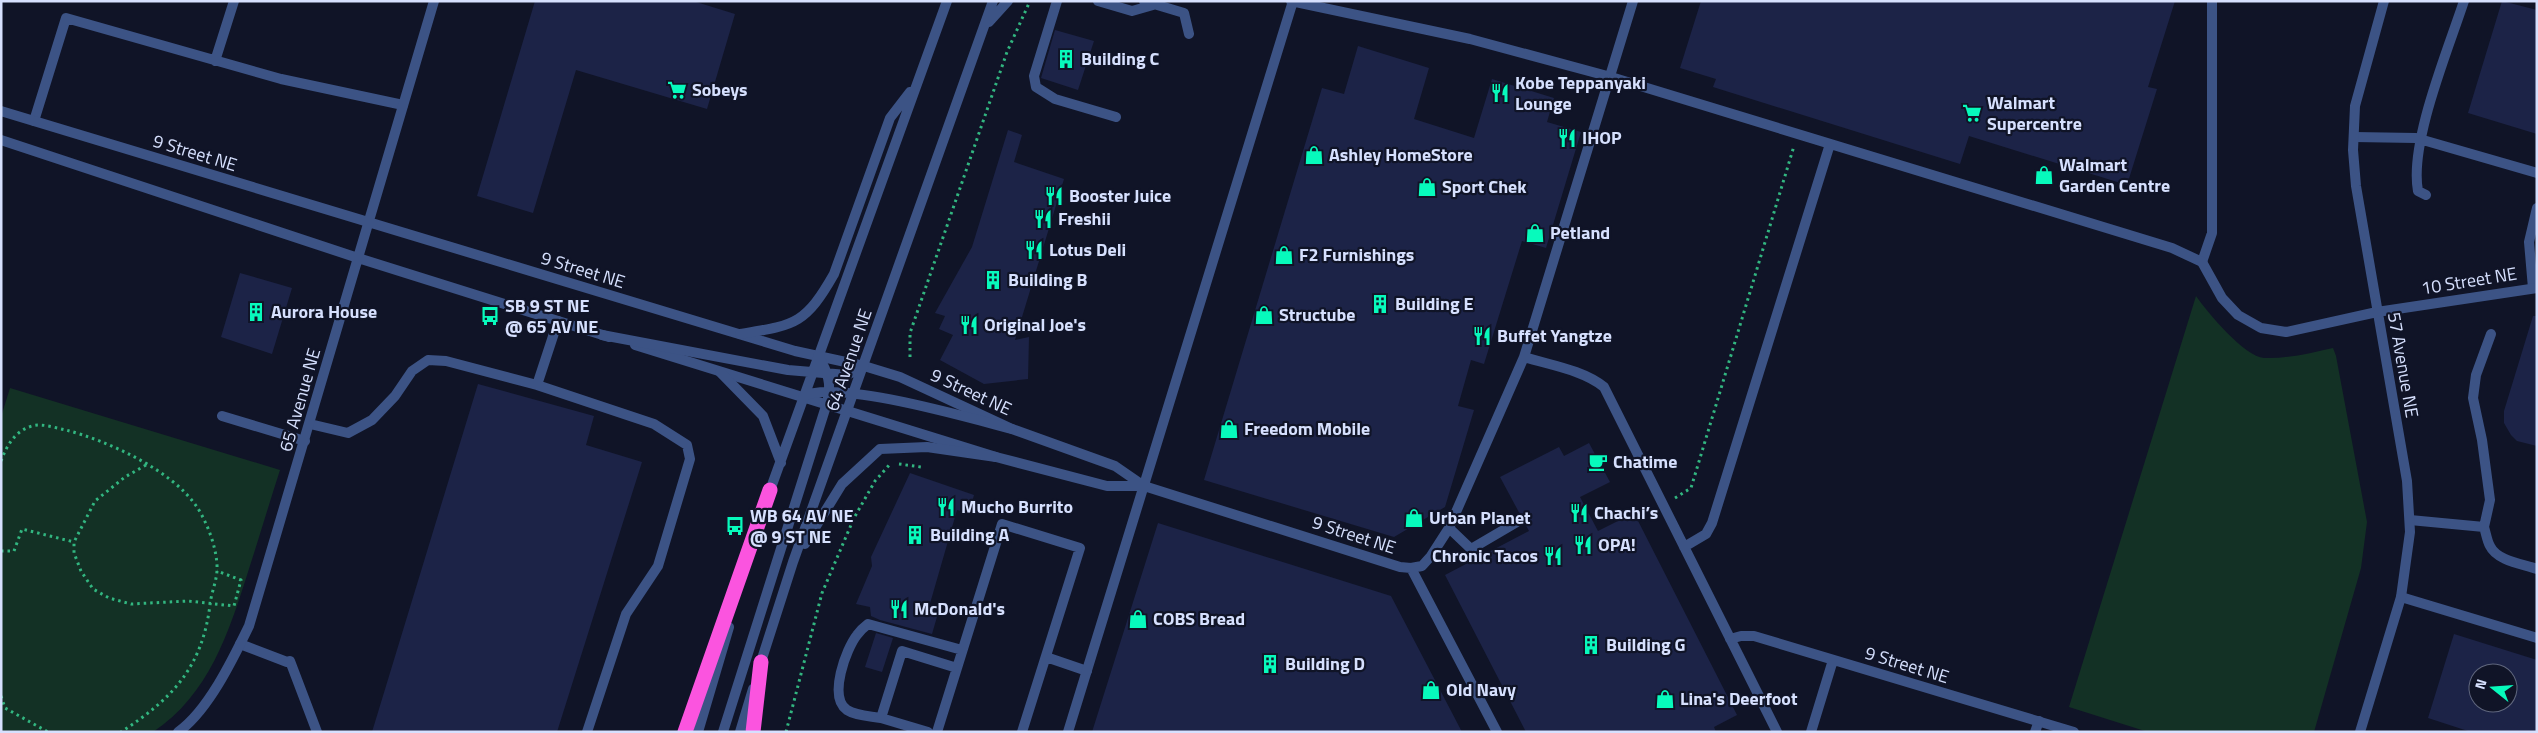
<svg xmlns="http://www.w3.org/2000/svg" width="2538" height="733" font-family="'Titillium Web',sans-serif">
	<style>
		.green { fill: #133125 }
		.building { fill: #1c2347; fill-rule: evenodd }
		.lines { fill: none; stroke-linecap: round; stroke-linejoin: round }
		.path { stroke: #32b680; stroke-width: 3; stroke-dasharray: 2.5 4; stroke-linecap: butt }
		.service { stroke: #3c5385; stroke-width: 10 }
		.minor { stroke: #3c5385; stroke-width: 10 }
		.tertiary { stroke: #3c5385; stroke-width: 10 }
		.motorway { stroke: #fb54df; stroke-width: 15 }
		.labels { text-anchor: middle; stroke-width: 4.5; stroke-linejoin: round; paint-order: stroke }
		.poi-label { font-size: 18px; font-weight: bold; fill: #d6e0fe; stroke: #101427; text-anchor: start }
		.street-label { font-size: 18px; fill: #d6e0fe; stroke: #101427 }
	</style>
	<rect width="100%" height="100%" fill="#101427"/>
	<!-- green -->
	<path class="green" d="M2196,296C2207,312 2245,357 2264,358C2287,359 2311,353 2333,348L2336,356L2367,522L2361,568L2314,732H2148L2069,707Z
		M10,388L280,470C269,504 259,538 248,572C229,632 209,695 153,732H1V417Z"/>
	<!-- building -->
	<path class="building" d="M535,1H693L735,14L707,109L576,70L533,213L477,196Z
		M1701,1H2175L2148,87L2157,89L2127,185L1969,136L1960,164L1713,87L1716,79L1680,68Z
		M2502,1L2537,10V134L2468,113Z
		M1055,30L1094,41L1078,90L1041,78Z
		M1358,46L1429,68L1414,119L1474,138L1492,79L1554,98L1547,122L1581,132L1546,248L1522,241L1484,364L1471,360L1458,406L1474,410L1445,507L1394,537L1204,480L1322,88L1344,94Z
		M1008,130L1022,135L1014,162L1064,179L1015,340L1029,337L1028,379L984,384L940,360L953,335L939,329L945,316L935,313L972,247Z
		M240,273L292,288L272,354L221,337Z
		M2533,316H2537V446L2517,441L2511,435L2504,423V411Z
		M478,384L594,416L586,445L642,462L557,732H372Z
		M1589,443L1610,482L1580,497L1598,531L1634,513L1737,715L1714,727L1716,732H1526L1445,575L1529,531L1500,477L1559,447L1564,456Z
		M910,473L974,495L969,513L957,510L929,607L939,610L932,634L880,620L871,616L870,607L856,604L872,566L871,557Z
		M1158,523L1391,596L1462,732H1092Z
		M876,633L893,638L882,672L865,667Z
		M2454,634L2537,660V732H2471L2428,718ZM2478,673H2508V703H2478Z"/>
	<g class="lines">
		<!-- path -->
		<path class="path" d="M910,357V333L1007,52L1030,1
			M1,461C7,445 15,431 32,426C43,423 55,428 66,430C108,441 172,470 197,507C208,524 218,551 217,571C216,583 211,594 210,605C202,668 172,699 121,732
			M899,464L921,467
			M146,465L125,477L95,501L74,542V553L81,571L93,589L109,598L131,604L188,601L234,606L241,580L217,571
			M1675,498L1691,488L1794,146
			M1643,515L1652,511
			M1,551H14L22,529L74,542
			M1,696L5,708L48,732
			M786,732L822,593L854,518L875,481L891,463"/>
		<!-- service -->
		<path class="service" d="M1057,1L1034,76L1036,87L1055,99L1116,117
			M1098,1L1132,11L1153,5
			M1144,1L1184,13L1189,34
			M215,61L234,1
			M34,121L66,18L281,79L403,105
			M2354,137L2416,138L2537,173
			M2426,195L2418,191C2409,143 2448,50 2464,1
			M2202,262L2212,233V1
			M2533,288L2529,242L2537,208
			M558,321L537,385L654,424L687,445L690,459L658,566L626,614L587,732
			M222,416L305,441
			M310,424L348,433L372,420L395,396L412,371L428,360L446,361L537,385
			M2410,520L2484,527C2486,533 2487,541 2490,546C2497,561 2523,564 2537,569
			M2484,527L2490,500L2482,440L2473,398L2476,375L2491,334
			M1449,528L1471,549L1517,522
			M2401,597L2537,638
			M240,644L287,662
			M1046,657L1087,671
			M290,661L317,732
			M881,718C870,716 856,716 847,710C828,697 846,649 857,635C860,631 864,627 868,624L962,650
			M928,732L881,718L902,651L957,668
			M937,732L1002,524L1080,548L1022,732
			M2035,732L2039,721"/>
		<!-- minor -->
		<path class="minor" d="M1291,1L1470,39L1611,77L2172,248L2202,262L2222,298L2238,315L2261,328L2286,332L2377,312L2537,288
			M1,111L795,351L864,366L900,377L1012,429L1115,466L1144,486L1400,567L1411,568L1422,566L1431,556L1449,528L1524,357L1633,1
			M1,140L358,258L609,337
			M635,345L996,457L1107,486H1144
			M1524,357C1550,365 1583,370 1604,387L1777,732
			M1684,547L1706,534L1712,523L1830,144
			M1411,568L1497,732
			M1730,639L1741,636H1754L2074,732
			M178,732C208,711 233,659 249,626L434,1
			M1068,732L1293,1
			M1811,732L1833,660
			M2360,732L2401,597L2410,532L2407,481L2356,186L2353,150L2355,106L2384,1"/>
		<!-- tertiary -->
		<path class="tertiary" d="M989,22L1008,1
			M740,334C795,325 805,325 834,274L890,118L910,92
			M602,335L788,370L847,375L864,366
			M720,372L763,416L781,463
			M804,396C835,379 973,419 1012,429
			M768,496L947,1
			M805,544L842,484L880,449L927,447L996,457
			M759,668L793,562L993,1
			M698,732L729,627
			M723,732L827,403C832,384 828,372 818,356
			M740,732L753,689"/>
		<!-- motorway -->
		<path class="motorway" d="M685,732L770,490
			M753,732L761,662"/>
	</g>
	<!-- icons -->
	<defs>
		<g id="building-bare" transform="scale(1.5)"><path d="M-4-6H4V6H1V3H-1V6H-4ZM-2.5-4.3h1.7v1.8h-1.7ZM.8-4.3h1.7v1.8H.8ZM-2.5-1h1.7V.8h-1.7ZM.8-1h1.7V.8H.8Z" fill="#07fabc" stroke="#101427" stroke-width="2.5" paint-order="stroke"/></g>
		<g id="supermarket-bare" transform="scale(1.5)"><path d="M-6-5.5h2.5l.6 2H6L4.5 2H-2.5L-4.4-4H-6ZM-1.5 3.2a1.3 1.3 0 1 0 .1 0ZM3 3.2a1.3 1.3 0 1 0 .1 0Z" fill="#07fabc" stroke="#101427" stroke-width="2.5" paint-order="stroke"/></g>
		<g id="restaurant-bare" transform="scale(1.5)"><path d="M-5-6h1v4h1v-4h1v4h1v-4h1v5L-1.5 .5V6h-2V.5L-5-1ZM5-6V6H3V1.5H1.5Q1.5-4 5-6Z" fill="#07fabc" stroke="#101427" stroke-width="2.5" paint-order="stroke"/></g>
		<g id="shop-bare" transform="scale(1.5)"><path d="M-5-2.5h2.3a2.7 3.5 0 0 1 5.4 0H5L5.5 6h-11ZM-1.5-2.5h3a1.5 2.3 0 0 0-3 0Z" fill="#07fabc" stroke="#101427" stroke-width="2.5" paint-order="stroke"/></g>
		<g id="bus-bare" transform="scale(1.5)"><path d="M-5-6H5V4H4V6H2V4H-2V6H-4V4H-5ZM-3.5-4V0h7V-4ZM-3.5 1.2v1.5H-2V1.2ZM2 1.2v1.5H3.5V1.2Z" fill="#07fabc" stroke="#101427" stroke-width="2.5" paint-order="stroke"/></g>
		<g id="cafe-bare" transform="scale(1.5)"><path d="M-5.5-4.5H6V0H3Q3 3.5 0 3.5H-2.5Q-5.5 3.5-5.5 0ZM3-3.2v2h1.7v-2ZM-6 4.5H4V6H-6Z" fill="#07fabc" stroke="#101427" stroke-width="2.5" paint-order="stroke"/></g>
	</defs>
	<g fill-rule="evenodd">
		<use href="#building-bare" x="1066" y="59"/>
		<use href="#supermarket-bare" x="677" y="90"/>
		<use href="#restaurant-bare" x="1500" y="93"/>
		<use href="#supermarket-bare" x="1972" y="113"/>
		<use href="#restaurant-bare" x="1567" y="138"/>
		<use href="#shop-bare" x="1314" y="155"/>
		<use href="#shop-bare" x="2044" y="175"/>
		<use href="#shop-bare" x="1427" y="187"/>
		<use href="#restaurant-bare" x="1054" y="196"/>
		<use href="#restaurant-bare" x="1043" y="219"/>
		<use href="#shop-bare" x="1535" y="233"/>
		<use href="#restaurant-bare" x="1034" y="250"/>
		<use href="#shop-bare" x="1284" y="255"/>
		<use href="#building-bare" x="993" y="280"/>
		<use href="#building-bare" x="1380" y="304"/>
		<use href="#building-bare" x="256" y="312"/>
		<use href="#shop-bare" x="1264" y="315"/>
		<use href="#bus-bare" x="490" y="316"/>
		<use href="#restaurant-bare" x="969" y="325"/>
		<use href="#restaurant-bare" x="1482" y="336"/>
		<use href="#shop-bare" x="1229" y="429"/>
		<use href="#cafe-bare" x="1598" y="462"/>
		<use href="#restaurant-bare" x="946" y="507"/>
		<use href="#restaurant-bare" x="1579" y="513"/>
		<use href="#shop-bare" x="1414" y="518"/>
		<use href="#bus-bare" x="735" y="526"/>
		<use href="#building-bare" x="915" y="535"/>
		<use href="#restaurant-bare" x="1583" y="545"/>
		<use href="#restaurant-bare" x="1553" y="556"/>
		<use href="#restaurant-bare" x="899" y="609"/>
		<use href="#shop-bare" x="1138" y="619"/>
		<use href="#building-bare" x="1591" y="645"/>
		<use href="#building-bare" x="1270" y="664"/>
		<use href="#shop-bare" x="1431" y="690"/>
		<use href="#shop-bare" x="1665" y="699"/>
	</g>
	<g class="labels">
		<!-- poi labels -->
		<g class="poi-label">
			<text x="1081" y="65">Building C</text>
			<text x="1515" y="89">Kobe Teppanyaki<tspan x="1515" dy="21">Lounge</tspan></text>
			<text x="692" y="96">Sobeys</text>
			<text x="1987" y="109">Walmart<tspan x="1987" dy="21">Supercentre</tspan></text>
			<text x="1582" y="144">IHOP</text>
			<text x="1329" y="161">Ashley HomeStore</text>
			<text x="2059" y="171">Walmart<tspan x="2059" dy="21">Garden Centre</tspan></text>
			<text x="1442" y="193">Sport Chek</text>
			<text x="1069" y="202">Booster Juice</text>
			<text x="1058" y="225">Freshii</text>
			<text x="1550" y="239">Petland</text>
			<text x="1049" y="256">Lotus Deli</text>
			<text x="1299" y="261">F2 Furnishings</text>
			<text x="1008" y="286">Building B</text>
			<text x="1395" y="310">Building E</text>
			<text x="505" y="312">SB 9 ST NE<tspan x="505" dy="21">@ 65 AV NE</tspan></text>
			<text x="271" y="318">Aurora House</text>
			<text x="1279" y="321">Structube</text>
			<text x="984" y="331">Original Joe's</text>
			<text x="1497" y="342">Buffet Yangtze</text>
			<text x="1244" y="435">Freedom Mobile</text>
			<text x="1613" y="468">Chatime</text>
			<text x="961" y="513">Mucho Burrito</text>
			<text x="1594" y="519">Chachi’s</text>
			<text x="750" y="522">WB 64 AV NE<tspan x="750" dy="21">@ 9 ST NE</tspan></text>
			<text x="1429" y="524">Urban Planet</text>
			<text x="930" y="541">Building A</text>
			<text x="1598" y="551">OPA!</text>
			<text x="1538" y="562" text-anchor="end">Chronic Tacos</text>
			<text x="914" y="615">McDonald's</text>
			<text x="1153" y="625">COBS Bread</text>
			<text x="1606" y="651">Building G</text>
			<text x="1285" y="670">Building D</text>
			<text x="1446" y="696">Old Navy</text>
			<text x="1680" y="705">Lina's Deerfoot</text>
		</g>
		<!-- street labels -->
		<g class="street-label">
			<text transform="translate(195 153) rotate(17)" y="6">9 Street NE</text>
			<text transform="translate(583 270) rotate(17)" y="6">9 Street NE</text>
			<text transform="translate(2469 281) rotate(-9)" y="6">10 Street NE</text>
			<text transform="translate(849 360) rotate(-71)" y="6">64 Avenue NE</text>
			<text transform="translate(2403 365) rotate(80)" y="6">57 Avenue NE</text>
			<text transform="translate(971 392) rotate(25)" y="6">9 Street NE</text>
			<text transform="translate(300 400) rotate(-74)" y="6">65 Avenue NE</text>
			<text transform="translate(1354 535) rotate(18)" y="6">9 Street NE</text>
			<text transform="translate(1907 665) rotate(17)" y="6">9 Street NE</text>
		</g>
	</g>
	<!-- border -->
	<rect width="2538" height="733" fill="none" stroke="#d6e0fe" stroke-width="5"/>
	<!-- north arrow -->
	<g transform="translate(2493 688) rotate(287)"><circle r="24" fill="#101427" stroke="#5f667d"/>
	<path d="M0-4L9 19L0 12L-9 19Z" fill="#07fabc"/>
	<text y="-8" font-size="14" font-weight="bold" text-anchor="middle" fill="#d6e0fe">N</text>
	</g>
</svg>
